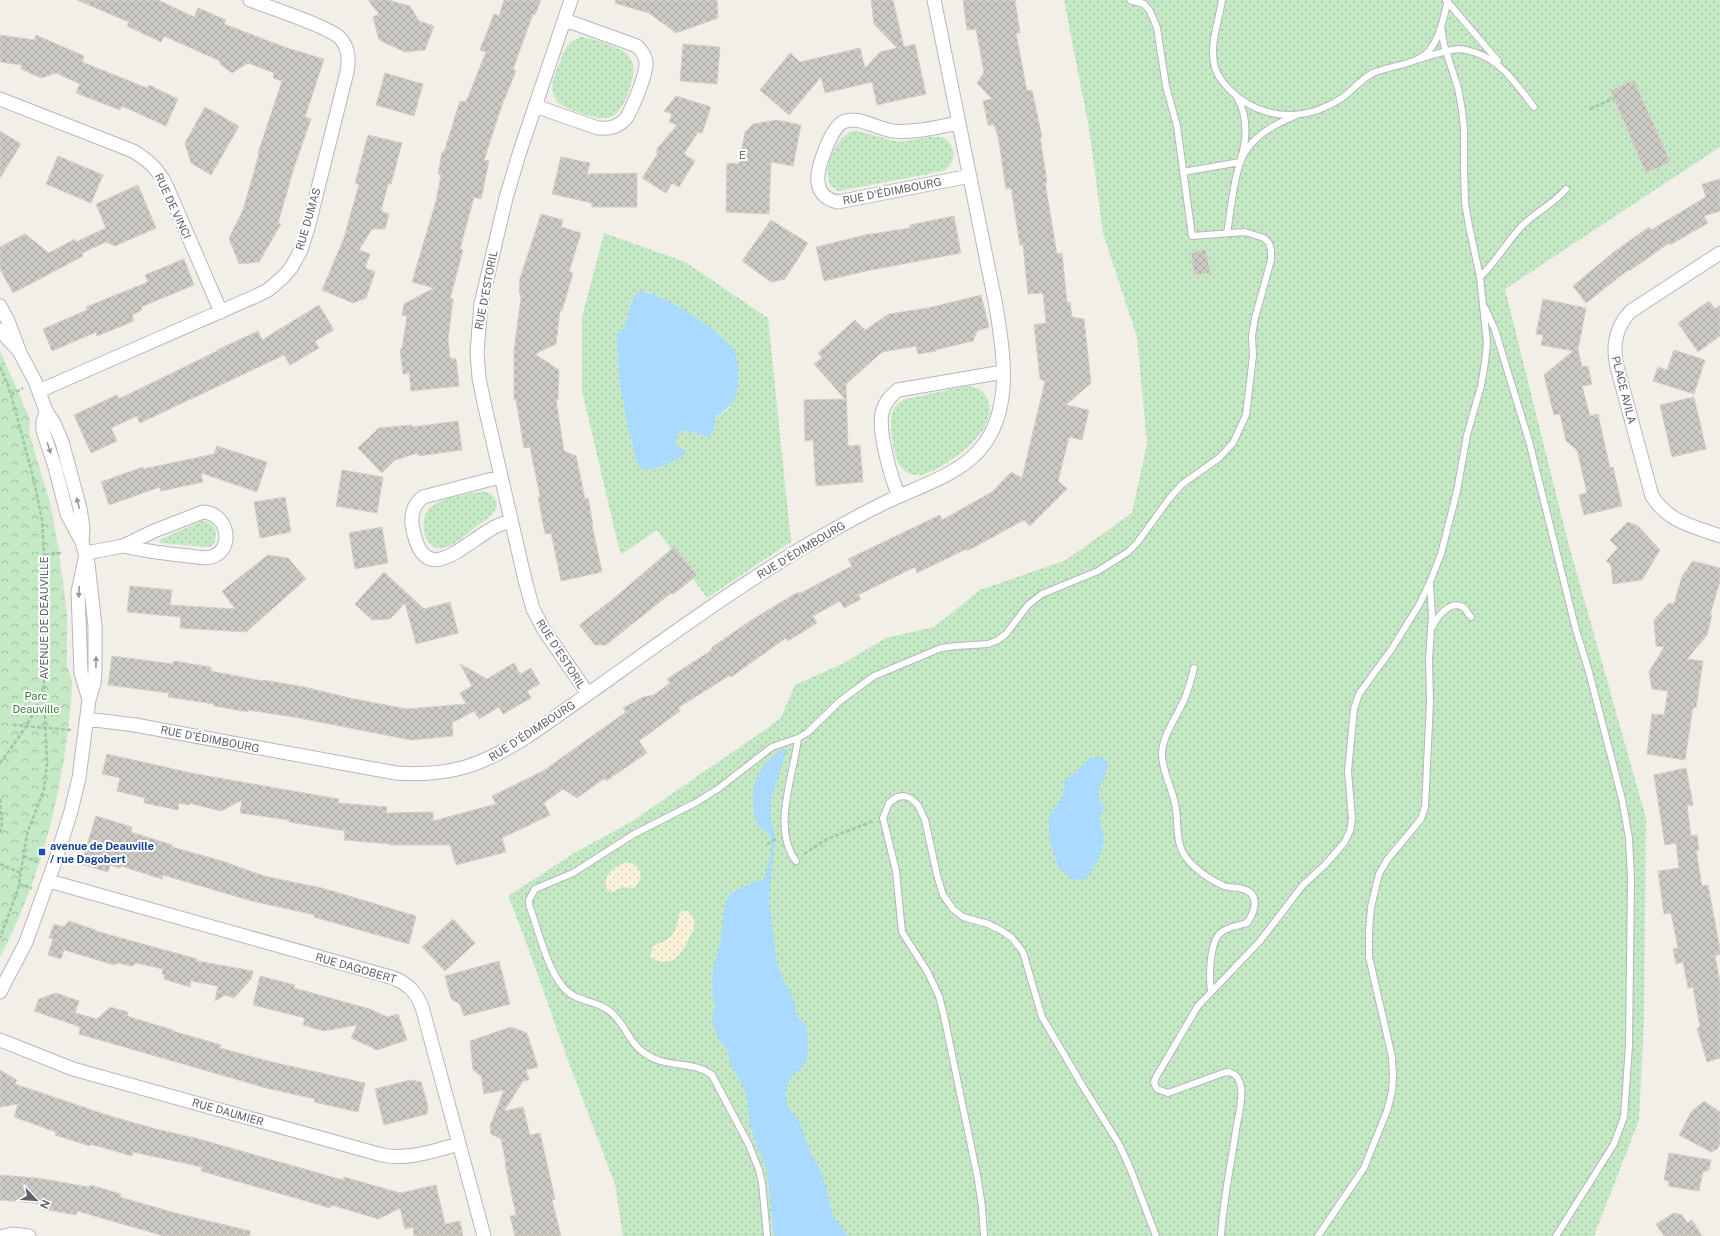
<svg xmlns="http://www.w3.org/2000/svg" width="1720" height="1236" font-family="'Public Sans',sans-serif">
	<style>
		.grass { fill: url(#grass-dots); fill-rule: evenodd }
		.sand { fill: url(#sand-dots) }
		.park { fill: url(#park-crowns) }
		.water { fill: #aadaff }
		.building { fill: url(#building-cross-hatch); stroke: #d6d1c6 }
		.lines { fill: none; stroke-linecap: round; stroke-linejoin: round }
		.service-casing { stroke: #b5b8bc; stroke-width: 8 }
		.minor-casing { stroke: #b5b8bc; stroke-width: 15 }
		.path { stroke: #9cc7a9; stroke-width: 2.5; stroke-dasharray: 4 2; stroke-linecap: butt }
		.service { stroke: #fff; stroke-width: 6 }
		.minor { stroke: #fff; stroke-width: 13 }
		.oneway { fill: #979a9d }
		.transit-dot { fill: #1a4fb4; stroke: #fff; stroke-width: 1.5 }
		.labels { text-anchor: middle; stroke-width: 4; stroke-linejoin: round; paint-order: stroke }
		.street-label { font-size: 11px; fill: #5f6368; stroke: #fff }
		.park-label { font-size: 11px; fill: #348238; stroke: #fff }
		.transit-label { font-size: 11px; font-weight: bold; fill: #164399; stroke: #fff; text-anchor: start }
		.neighbourhood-label { font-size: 12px; letter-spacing: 1px; fill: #70757a; stroke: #fff }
	</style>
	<defs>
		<pattern id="grass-dots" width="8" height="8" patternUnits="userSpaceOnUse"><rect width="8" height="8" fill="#c5e8c5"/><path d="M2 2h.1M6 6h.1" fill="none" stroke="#a3c0a4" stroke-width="1.8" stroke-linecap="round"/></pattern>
		<pattern id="sand-dots" width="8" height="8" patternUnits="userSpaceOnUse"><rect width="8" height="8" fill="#fbf3d9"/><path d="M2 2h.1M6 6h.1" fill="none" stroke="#cec8b4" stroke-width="1.8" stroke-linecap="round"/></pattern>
		<pattern id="park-crowns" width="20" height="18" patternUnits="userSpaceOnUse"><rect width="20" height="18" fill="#c5e8c5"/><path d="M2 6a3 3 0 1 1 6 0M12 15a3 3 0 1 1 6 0" fill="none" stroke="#a3c0a4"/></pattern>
		<pattern id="building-cross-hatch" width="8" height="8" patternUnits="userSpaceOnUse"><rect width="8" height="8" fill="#cccac5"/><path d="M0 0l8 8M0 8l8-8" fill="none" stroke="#a9a8a4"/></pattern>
	</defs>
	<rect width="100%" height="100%" fill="#f1efe8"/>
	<!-- grass -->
	<path class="grass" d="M1064,0H1720V147L1505,289L1569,546L1646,818L1644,1018L1639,1120L1594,1236H623L615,1184L569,1063L522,931L508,896L576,852L631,822L766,729L781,718L795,685L842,664L886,638L934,627L980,590L1066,560L1132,513L1147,444L1137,337L1103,233L1089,128Z
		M581,37C590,38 599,41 607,44C631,52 639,62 630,87C627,95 625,103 620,109C617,114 611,118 605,118C596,119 566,109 559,103C556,100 554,96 553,93C550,83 557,70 561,60C565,48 568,41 581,37Z
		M852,131H858L899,142L930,137H943C957,146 957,163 943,171L838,191C815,180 834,139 852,131Z
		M604,233L685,262L768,318L791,542L707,598L657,530L622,554L619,548L582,391V317ZM648,292C670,303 720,327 732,349C738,359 739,370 738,381C738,390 733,404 727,410C725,412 720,414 716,416L714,430L708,437L685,430L680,433L675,441L677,446L681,447L633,448C624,410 618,373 616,334C628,328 630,314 630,301Z
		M967,386C977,387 984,390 988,400C999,428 955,460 934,470C928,472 923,476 917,475C911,475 905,472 901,467C893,457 888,422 893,411C896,404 900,401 906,399Z
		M484,491C492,494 495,497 497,504C495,516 483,521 474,528C466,535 454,546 443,548C424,551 415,517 434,505C445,497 470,494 484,491Z
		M202,521C216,522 219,534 213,545L209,547L160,543L159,540Z"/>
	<!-- sand -->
	<path class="sand" d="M627,862C642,865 645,877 634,888L622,887L612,892L608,891C600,876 615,866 627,862Z
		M682,911H688C700,923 693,930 687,942C678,960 669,968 650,957L653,946C665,940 671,941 676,927C677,922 679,919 679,914Z"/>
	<!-- park -->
	<path class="park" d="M0,351L30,419L29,433L50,503L58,546L64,591L67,616V667L72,681V688C65,783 44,872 0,957Z"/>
	<!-- water -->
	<path class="water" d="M640,291C663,294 720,329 733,349C739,360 739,370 738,382C737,400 732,407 716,416L714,430L708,437L685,430L680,433L675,441L677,446L685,450L686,453C673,463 658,469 642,470L638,465C625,422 618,379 616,334C636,324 622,302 640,291Z
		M787,749L772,796L770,819L775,835L769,898L777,964L783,979L795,1002L797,1016L807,1027L808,1045L807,1059L801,1069L791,1075L785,1094L789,1109L800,1123L811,1154L822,1173L834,1218L848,1236H774L767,1170L757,1146L750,1124L747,1097L741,1082L730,1064L728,1051L719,1040L712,1022L715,1003L712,994L713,969L720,945L725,903L731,893L756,881L763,880C768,868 772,854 771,841C770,831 762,831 758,825C750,812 752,784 760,771C764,763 774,756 781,750Z
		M1100,756L1108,763C1107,767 1107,772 1105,776C1099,790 1093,794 1106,807C1093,820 1105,827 1104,839C1103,855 1095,867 1085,879L1074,880L1059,869L1050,841L1048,817C1057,804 1066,799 1064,782L1090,758Z"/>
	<!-- building -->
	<path class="building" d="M77,0H158L194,17L198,8L226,20L224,24L287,48L324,59L305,117L311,119L293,171L278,223L281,224L259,262L239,264L229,238L243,210L259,154L258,153L282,81L273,78L274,73L248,63L232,73L220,64V61L164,36L161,42L127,26L129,22Z
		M368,0H388L410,6L419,21L434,26L425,50L405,52L379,40L373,17L379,14Z
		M504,0H541L535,15L533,14L513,69L516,71L502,105L484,160L489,161L481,199L474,197L460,249L463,250L450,299H453L448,340L450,358L456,359L459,386L411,391L409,373L403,374L400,349H402L407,316L402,315L404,304L434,288L412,282L436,201L441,175L438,174L442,152H444L460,101L466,102L486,52L480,50L494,14L499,16Z
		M616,0H717L718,18L676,33L649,13L615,3Z
		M871,0H893L904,47L915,44L926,94L877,105L872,82L825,93L821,77L789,115L760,90L790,53L800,62L860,48L865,68L880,52L897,48L874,24Z
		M963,0H1015L1020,33H1016L1027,91L1032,90L1042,137H1040L1047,182L1045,183L1057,254L1062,253L1067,302H1070L1072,317L1084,319L1091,383L1066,405L1089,410L1082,440L1069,437L1058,481L1067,489L1030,526L1024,520L967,551L966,549L917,573L915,567L858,595L861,599L844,608L840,601L813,616L817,623L788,641L786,638L731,677L730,675L678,708L680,711L639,741L647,753L606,781L605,778L577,798L563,789L544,803L550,815L502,838L506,852L456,865L450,845H390V844L344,840L345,831L289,822V820L240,813L242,800L221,811L189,803V805L179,803L178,810L144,803L145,798L117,791L120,778L102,774L107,754L196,774L339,799L338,803L387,807L386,813L433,812V821L496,804L492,796L543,771L626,712L623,708L643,697L654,695L670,683L667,679L712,650L711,648L750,621L798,592L799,594L852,566L848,559L940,515L942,520L992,492L1011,472L1022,478L1045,381L1040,379L1034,325L1046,323L1043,293L1028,294L1023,245H1020L1011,188L1006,189L998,136L994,125H988L983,101L992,99L977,83L984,72L976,29L967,30Z
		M0,35L34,40L36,35L84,56L82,62L147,88L149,85L178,99L166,126L122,106L120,110L76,93L80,84L56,73L41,78L21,69L22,65L0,62Z
		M683,44L720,47L717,84L680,81Z
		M385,73L423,84L414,116L376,105Z
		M1634,80L1670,162L1646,173L1611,91Z
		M676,96L711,107L702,133L698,132L684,154L695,161L679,187L672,183L666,193L642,178L657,155V149L677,125L669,122L672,114L664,111Z
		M205,107L239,126L211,175L191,163L185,143Z
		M777,120L801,125L793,166L771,162L769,214L726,212L727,163L739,164L745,132L753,124Z
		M0,131L21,144L0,178Z
		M368,135L402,143L391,184H388L381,211L389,214L385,229H372L359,250L370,254L365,268L375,272L366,298L353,303L322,290L344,238L359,184L355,183Z
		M58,156L103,175L91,203L46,184Z
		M561,157L590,163L587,174L637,173V207H592V203L552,194Z
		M1720,179V211L1704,216L1708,223L1670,245L1669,243L1629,271L1628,270L1586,303L1573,286L1615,251L1649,227L1651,230L1706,197L1702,184Z
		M138,185L156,228L115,246L106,242L82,253L83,256L13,293L0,269V247L25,234L49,253L75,239L76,242L106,228L96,204Z
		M541,214L563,220L561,227L581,233L569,272L573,273L562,311L560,310L556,344L535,354L559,370L558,400H556L564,451L576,456L585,499L588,498L593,525H592L602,572L561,581L551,533L545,534L538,497L540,496L530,447L524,448L516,400H514V350L521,297L519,292L520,278Z
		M954,216L961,253L866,271L824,281L816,247L865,235L910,228V225Z
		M771,220L808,243L785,279L771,282L742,261Z
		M1206,250L1210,273L1194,275L1191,253Z
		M184,259L194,285L141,307L142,310L132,315L134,321L97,336L96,332L52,351L43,329L87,310L86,307L148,282L145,275Z
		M981,295L989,327L977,331L973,341L935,350L936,351L918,354L916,346L882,352L846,384L848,446L860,445L863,482L816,486L813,440L805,441L804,400L845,399L814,364L822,358L818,353L855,320L865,330L889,314L928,308Z
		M1543,299L1586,308L1578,350L1582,367L1588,366L1592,384L1582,386L1590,416L1598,414L1610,468L1613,467L1622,506L1584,515L1579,495L1587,493L1577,450L1566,441L1560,414L1554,415L1544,375L1573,351L1541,345L1543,335L1536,334Z
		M1709,301L1715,309L1720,305V336L1698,352L1678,323Z
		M319,305L334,330L315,341L319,348L290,365L284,355L140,423L137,416L111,428L117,441L91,453L74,415L117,395L119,399L217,351V350L258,331L262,340Z
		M1674,350L1705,360L1694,394L1653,381L1658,367L1667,370Z
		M1694,397L1706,449L1672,457L1660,405Z
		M458,421L462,450L418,456L417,453L395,460L382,473L358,448L379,428L412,425V427Z
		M217,446L267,462L257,492L201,473L203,482L161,491L160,487L109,505L101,482L143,467V469L214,454Z
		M342,470L383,477L377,513L336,506Z
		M285,497L291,532L260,538L254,502Z
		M1628,522L1638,526L1660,550L1642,580L1613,584L1611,565L1606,561L1618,548L1610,540Z
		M382,527L388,563L355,569L349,533Z
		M674,547L697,575L674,594L671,593L606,645H595L579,625L613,599Z
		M268,555L288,558L306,579L246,632L180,628L181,617L127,612L130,586L172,590L170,605L235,609L222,591Z
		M1693,561L1720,568V581L1710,615H1712L1707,635L1687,659L1703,661L1696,708L1693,707L1685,760L1647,754L1652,714L1664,715L1668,691L1652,689L1649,672L1664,647L1656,646L1654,620L1669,603L1674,604L1682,576Z
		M384,572L424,609L450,602L458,633L416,644L405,603L390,619L372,620L355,604Z
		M112,656L173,664L174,661L211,667V671L263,681L264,680L304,687L354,699L407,709L466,704L460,693L472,686L460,664L487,679L514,663L520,674L531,668L540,684L527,691L531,698L503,714L499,707L479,719L474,711L452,723L453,736L411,740L299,718L248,710V712L214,706V704L168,697L169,693L108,685Z
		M1686,768L1693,805L1687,806L1691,836L1697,835L1699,850H1696L1702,886L1708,885L1720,949V954L1715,956L1720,982V1058L1707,1062L1697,1028L1700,1027L1693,987L1688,988L1683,962L1676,964L1673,949L1678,948L1671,913L1664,914L1658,871L1679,868L1676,843L1665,845L1654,775Z
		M96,816L132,827L131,832L172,845V847L222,861L264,876L322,888L416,916L409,944L314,917L315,915L252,901L163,875L162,879L121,866L120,868L110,865L108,872L81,864Z
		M453,919L475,943L445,971L422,947Z
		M69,921L96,930V931L197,959V961L253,971L251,979L234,998L225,995L215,1001L218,986L191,981L190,987L164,979L165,975L162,974L163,969L136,963L132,966L118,963L114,965L64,950L61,959L48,955L53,939L49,938L54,924L64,927Z
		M499,961L510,1004L464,1016L460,1004L451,999L445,976Z
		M260,976L295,985L294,988L370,1009L387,1017L398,1014L407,1040L377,1050L351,1038L357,1025L324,1031L303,1025L305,1018L253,1005Z
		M56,993L79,1001L75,1013L97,1019L110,1007L128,1012L127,1016L173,1030V1031L221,1045L220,1048L272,1062L365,1083L358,1112L314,1102L315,1099L266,1088L79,1034L80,1027L34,1011L39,999Z
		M511,1027L527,1033L538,1067L526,1070L529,1080L523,1081L504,1111L523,1107L530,1135L540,1133L555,1199L552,1200L561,1236H515L510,1216L516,1215L505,1164L506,1163L501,1139L491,1134L490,1126L504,1090L484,1094L481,1076L473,1070L470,1041Z
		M0,1070L17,1080L15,1084L110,1116L156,1129L199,1139L343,1180L344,1177L400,1193L436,1185L445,1224L460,1221L463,1236H414L413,1227L405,1229L400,1208L379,1219L331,1205L330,1208L201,1171L202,1167L133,1152L132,1156L90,1144V1146L55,1135L56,1132L14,1117L18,1104L0,1107Z
		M410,1080L421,1082L428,1106L427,1114L384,1125L375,1089Z
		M1704,1101L1720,1112V1144L1717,1149L1711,1152L1679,1135L1691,1112Z
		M1669,1153L1711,1160L1709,1170L1703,1172L1699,1191L1668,1186L1669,1181L1664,1180Z
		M0,1175L37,1178L89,1187L90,1185L121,1194L120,1197L175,1213L250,1231V1236H164L77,1211L76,1215L43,1209L44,1204L0,1200Z
		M1674,1213L1682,1215L1687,1223L1692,1220L1702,1236H1664L1656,1224Z"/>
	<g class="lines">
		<!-- service casing -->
		<g class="service-casing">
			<path id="service" d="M1222,0C1219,20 1210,42 1214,63C1215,73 1221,81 1229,89C1252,113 1286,121 1318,110C1328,106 1339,101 1347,94C1355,87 1363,78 1373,73C1391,65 1414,66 1429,51C1440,38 1444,16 1448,0
				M1446,0L1498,61
				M1420,59C1433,55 1446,50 1459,49C1464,49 1469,51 1474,52C1503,62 1516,84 1534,107
				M1183,172L1240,162C1247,140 1249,118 1237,97
				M1227,233C1231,211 1234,170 1245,152C1256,135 1277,123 1295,116
				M1480,277C1496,262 1506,243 1521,227C1535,212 1554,204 1566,189
				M1485,308L1495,330L1529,441L1576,630L1589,672L1622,799L1629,838L1631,879L1629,1045L1624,1117L1614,1144L1556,1236
				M1433,626C1437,617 1450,600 1463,607C1466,609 1468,614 1471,617
				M1194,668C1191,679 1189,689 1184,700C1177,717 1161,737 1162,756C1163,773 1172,788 1175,804C1179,820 1175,836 1182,851C1189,866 1210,880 1224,886C1229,888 1235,887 1239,888C1261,892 1256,910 1247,923C1240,925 1230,927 1223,931C1209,939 1209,977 1211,991
				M796,861C771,828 794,775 798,738
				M767,1236L762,1183L759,1170L749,1145L712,1075C695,1062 674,1067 655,1059C630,1048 630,1032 614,1015C603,1003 588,1003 574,996C549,983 539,930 529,905V900L535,889L573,873L634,834L697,802L719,788L772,747L798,738L807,733L840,701L874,676L941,648L957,646L988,644L998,640L1006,634L1028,605L1042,594L1098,571L1128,552L1137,543L1169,499L1181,485L1219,458L1233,443L1246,415L1253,356L1252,336L1255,318L1271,260V250L1269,243L1264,238L1245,232L1192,236L1177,126L1166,86L1157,28L1150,11L1144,4L1130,0
				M984,1236L982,1207L978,1180L944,1016L939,996L927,971L902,932L896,871L883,818L889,803L897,797L904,796L910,798L918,805L925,820L937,875L943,895L953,909L963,917L988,924L1002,931L1012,938L1023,952L1042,1017L1082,1085L1119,1144L1130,1168L1156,1236
				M1221,1236C1223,1200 1231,1165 1236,1130C1238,1117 1243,1100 1241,1088C1240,1079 1235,1072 1226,1072L1168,1093L1157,1089L1154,1083L1156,1077L1198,1006L1260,941L1303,885L1325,865L1344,843L1350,831L1352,819L1348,771L1354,709L1359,694L1391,650L1419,605L1430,582L1441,554L1457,491L1467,435L1481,386L1485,362L1487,343L1480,277L1469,226L1465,203L1464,168V129L1462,110L1458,88L1444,45L1441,26
				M1318,1236L1364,1168L1387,1111L1392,1092L1393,1076L1392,1057L1369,957V931L1371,907L1379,874L1387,860L1421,819L1425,807L1430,702L1429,659L1432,616L1430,584"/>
		</g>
		<!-- minor casing -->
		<g class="minor-casing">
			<path id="minor" d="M571,0L520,151L506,198L481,304L477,352L479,378L485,407L525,580L533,609L544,630L588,694
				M0,99L133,151C148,160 158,169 166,185L221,312
				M535,106L598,128C610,129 619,127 627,117C633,106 647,74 646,62C645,55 642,51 637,46L565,20
				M959,123C937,127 915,133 893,131C877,129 858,115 843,122C831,128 816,169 818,182C819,193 827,200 838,202L970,176
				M1720,253L1631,311C1616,326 1612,346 1617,367L1652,496C1668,522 1693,526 1720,536
				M0,306L8,321L20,353L35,381L46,411L54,423L62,442L80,508L83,528L82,542
				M0,330L16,348
				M39,391L256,296L268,290L283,277L291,268L301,250L308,228L347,72C349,60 349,49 341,39C331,27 268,7 250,0
				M500,477L423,497C414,504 411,513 412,524C422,588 457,550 488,531C495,526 503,523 511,521
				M899,496C891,478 878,432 882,413C884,404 890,396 898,390L1003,372
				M86,553L123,546L154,531L203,512C230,514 234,551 211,557C205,559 197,557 190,556C167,554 145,551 123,546
				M85,559L78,592L81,673L89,700
				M87,719L135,725L396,773C451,777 483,765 528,736C645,656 755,567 882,504C916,487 963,475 985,443C1013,403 1003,346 995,301L934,0
				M49,881L394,978C408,984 416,992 422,1007L484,1236
				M0,992L26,942L55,862L71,811L79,778L89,700L94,683L95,671V626L88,564L82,542L67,514L55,467L43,431V422L46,411
				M0,1040L73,1069L382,1155C409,1160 433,1151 459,1144
				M4,1236L12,1234L29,1236"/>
		</g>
		<!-- path -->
		<path class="path" d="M1590,109L1614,98
			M0,367L8,385L15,409L35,485L42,520L45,568L44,701L47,763L44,789L27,834L18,889L0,938
			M11,395L23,388
			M45,555L61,553
			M13,725L71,730
			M0,763C17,740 36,716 43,687
			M0,799L2,824L0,834
			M767,844L776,839
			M804,854L827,839L873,821
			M23,856L40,863
			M0,864L21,873
			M19,884L32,888"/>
		<!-- service -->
		<use href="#service" class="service"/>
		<!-- minor -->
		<use href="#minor" class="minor"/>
	</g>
	<!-- one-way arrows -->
	<defs><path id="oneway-solid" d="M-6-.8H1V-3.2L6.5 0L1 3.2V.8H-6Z"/></defs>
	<g class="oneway">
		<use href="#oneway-solid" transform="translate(49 448) rotate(72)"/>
		<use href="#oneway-solid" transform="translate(78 503) rotate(-104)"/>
		<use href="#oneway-solid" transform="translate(79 592) rotate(93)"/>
		<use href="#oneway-solid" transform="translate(96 662) rotate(-89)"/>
	</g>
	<!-- markers -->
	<rect class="transit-dot" x="38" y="848" width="8" height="8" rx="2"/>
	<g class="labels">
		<!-- street labels -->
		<g class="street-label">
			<text transform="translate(892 191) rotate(-11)" y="4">RUE D'ÉDIMBOURG</text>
			<text transform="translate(173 206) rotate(65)" y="4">RUE DE VINCI</text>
			<text transform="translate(308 219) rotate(-74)" y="4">RUE DUMAS</text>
			<text transform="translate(486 290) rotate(-79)" y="4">RUE D'ESTORIL</text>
			<text transform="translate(1624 390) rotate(76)" y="4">PLACE AVILA</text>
			<text transform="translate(801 550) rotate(-31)" y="4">RUE D'ÉDIMBOURG</text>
			<text transform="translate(44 618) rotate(-90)" y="4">AVENUE DE DEAUVILLE</text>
			<text transform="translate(561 654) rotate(57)" y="4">RUE D'ESTORIL</text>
			<text transform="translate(532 731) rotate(-33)" y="4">RUE D'ÉDIMBOURG</text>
			<text transform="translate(210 739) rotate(11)" y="4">RUE D'ÉDIMBOURG</text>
			<text transform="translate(356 968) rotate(16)" y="4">RUE DAGOBERT</text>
			<text transform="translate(228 1112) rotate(16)" y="4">RUE DAUMIER</text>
		</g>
		<!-- park labels -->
		<g class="park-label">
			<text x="36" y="700">Parc<tspan x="36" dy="13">Deauville</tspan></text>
		</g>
		<!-- transit labels -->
		<g class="transit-label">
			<text x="50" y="850">avenue de Deauville<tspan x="50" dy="13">/ rue Dagobert</tspan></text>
		</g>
		<!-- neighbourhood labels -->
		<g class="neighbourhood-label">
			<text x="743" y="159">E</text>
		</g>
	</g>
	<!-- north arrow -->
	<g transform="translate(36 1200) rotate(115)" stroke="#ffffff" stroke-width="3" paint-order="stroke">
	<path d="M0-3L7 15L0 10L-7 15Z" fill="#5f6368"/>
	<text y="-6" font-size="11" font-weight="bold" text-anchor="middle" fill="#5f6368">N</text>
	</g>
</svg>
